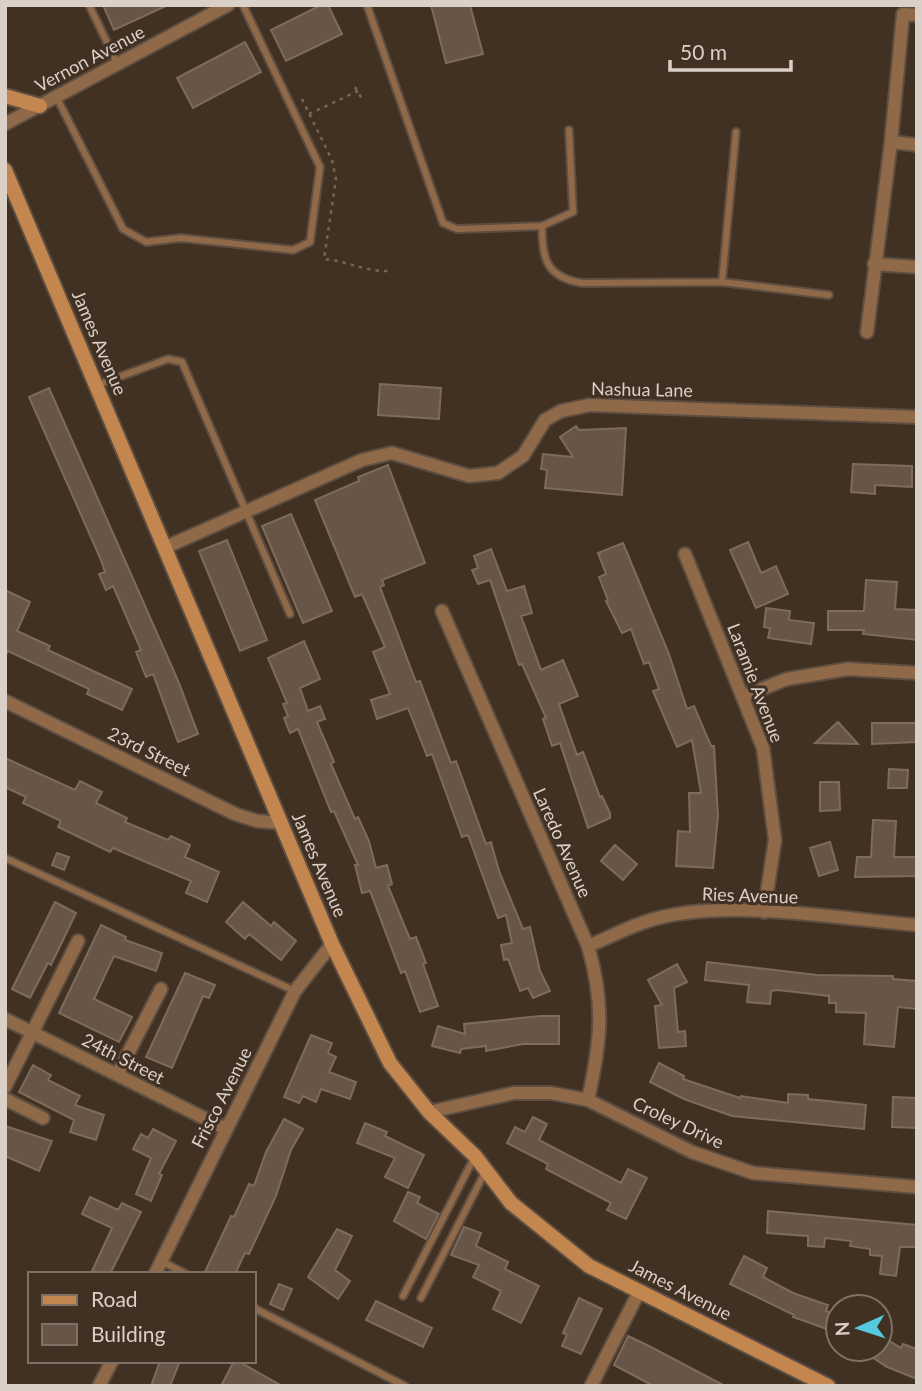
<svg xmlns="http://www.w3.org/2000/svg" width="922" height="1391" font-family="Lato,sans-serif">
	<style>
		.building { fill: #675648; stroke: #7d6b5c; stroke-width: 2 }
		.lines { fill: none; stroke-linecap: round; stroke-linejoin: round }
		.lane-casing { stroke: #5d4e41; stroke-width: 10 }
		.street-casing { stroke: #5d4e41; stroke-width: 16 }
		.secondary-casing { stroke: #5d4e41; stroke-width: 18 }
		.path { stroke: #736559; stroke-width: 2.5; stroke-dasharray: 3.5 5; stroke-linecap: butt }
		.lane { stroke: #906a48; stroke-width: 6 }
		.street { stroke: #906a48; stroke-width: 12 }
		.secondary { stroke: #c4864f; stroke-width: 14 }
		.labels { text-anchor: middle; stroke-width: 6; stroke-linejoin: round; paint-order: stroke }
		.street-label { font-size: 18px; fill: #dbd0c8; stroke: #413123 }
	</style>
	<rect width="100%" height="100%" fill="#413123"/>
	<!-- building -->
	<path class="building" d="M103,5H168L114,30Z
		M321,5H328L342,34L286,61L271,30Z
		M431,5H470L483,54L446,63Z
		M245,42L261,72L193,108L177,78Z
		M380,384L441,388L439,419L378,415Z
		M49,388L179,683L198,734L178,742L153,674L146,677L136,652L141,650L113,586L106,590L99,574L105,572L101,560L29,397Z
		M576,426L579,430L626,428L622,495L545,488L547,470L541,469L543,454L573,457L560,437Z
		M853,464L912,466V487L875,485V494L851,492Z
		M388,465L425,563L382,580L384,585L380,587L416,682L420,681L451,763L456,761L486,844L491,842L499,871L523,929L530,927L540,971L550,991L533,998L528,988L520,991L508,959L504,960L501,945L512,943L506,915L498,918L468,835L462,837L432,754L427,756L408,708L377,719L371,700L390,694L373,652L385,647L362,594L355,597L315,500L359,481L358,477Z
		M291,514L332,611L303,623L262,526Z
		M227,540L267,640L240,651L199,551Z
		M748,542L761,573L776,566L788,594L756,608L730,550Z
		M623,543L669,654L687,709L694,706L711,746H714L718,816L713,868L676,866L678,831L690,832L689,793H701L692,740L677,747L653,691L659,689L649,662L644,664L631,629L622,633L606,601L608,600L599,577L606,574L598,553Z
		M491,549L507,591L524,586L532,613L521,616L541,670L563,660L578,696L559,704L577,755L583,752L600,797L602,796L610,813V818L588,828L560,743L552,746L543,719L546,718L522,664L519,665L490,580L478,584L472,570L478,568L474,556Z
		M866,580L897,582L895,609L917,610V640L863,634L864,630H828V611H864Z
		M5,590L30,602L17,631L50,646L48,650L132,689L122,710L87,694L89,689L8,651L5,656Z
		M766,608L790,611L789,620L814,623L811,644L768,638L770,628L764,627Z
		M304,641L320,679L300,688L308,711L320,706L325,719L317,722L334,762L331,764L355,819L358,817L369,841L376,868L387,865L392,884L388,886L410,939L416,937L426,963L423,964L438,1006L420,1012L405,971L401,973L370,891L362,893L355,865H358L334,811L331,812L298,729L290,733L284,718L288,716L283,704L287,703L268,658Z
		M838,722L858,744L815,743Z
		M872,723H917V742L872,744Z
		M5,758L75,790L80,781L102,792L96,803L127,818L125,822L168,840L171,836L190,845L185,857L219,872L207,902L186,893L191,881L113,848L110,852L58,827L61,821L23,803L26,797L5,787Z
		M889,769L908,770L907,788H888Z
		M820,782H839L840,810L820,811Z
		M873,820L896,821L894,857H917V876L855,877L857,857H871Z
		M830,842L838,870L819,876L810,848Z
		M615,845L637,864L623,880L601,861Z
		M57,853L69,857L64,870L52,865Z
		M55,902L76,913L51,965L48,963L30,998L12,989Z
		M243,902L271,926L274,922L296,941L281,960L249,934L245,939L226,922Z
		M101,925L126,937L125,940L162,953L156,971L114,956L94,999L132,1017L119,1042L59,1013Z
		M707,962L817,975L893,976V979L917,981V1009L898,1007L894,1047L864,1044L866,1013L836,1012V1003H829V996L778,990L771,991L770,1004L747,1002L749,985L705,980Z
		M677,964L687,982L674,988L678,1032L685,1031L686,1046L659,1048L655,1006L662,1005L648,980Z
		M185,973L215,985L209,998L203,996L172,1068L146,1057Z
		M540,1016H559V1044H523L486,1051V1046L461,1049L460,1053L432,1046L438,1026L465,1034L464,1024Z
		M311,1035L332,1043L328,1053L336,1057L329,1072L356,1082L350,1099L321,1089L316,1102L303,1096L299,1103L284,1097Z
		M659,1063L684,1076L683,1079L740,1098L741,1096L788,1103V1094L808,1095V1099L866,1105L864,1129L732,1116L684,1099L650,1082Z
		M33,1065L51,1075L48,1080L80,1096L75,1105L104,1115L96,1140L70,1132L74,1120L19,1092Z
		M893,1097L917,1098V1128L892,1127Z
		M533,1117L547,1124L539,1140L621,1183L628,1169L647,1178L626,1219L607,1210L611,1203L546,1169L548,1164L507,1143L515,1127L525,1132Z
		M284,1119L303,1129L291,1150L276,1196L249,1254L245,1253L235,1274H204L231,1216L234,1217L249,1184L254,1186L266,1152Z
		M365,1123L387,1132L385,1136L424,1155L408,1188L385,1177L395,1158L357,1143Z
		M5,1126L52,1141L39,1171L5,1156Z
		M153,1129L176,1141L159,1174L162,1175L151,1201L136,1194L151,1158L133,1149L141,1134L148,1138Z
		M408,1192L420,1197L417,1203L439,1214L426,1239L394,1221Z
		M90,1197L118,1210L122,1203L141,1212L110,1274L92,1271L112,1228L82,1214Z
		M768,1211L917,1225V1247H900L896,1276L880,1274L882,1256L870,1255V1249L850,1246L851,1241L825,1238L824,1247L808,1246V1236L767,1233Z
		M464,1227L481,1233L476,1246L508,1262L505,1269L539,1286L521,1323L493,1309L501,1291L473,1277L479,1265L451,1255Z
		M337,1229L352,1236L335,1270L350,1281L338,1299L308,1277Z
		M744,1256L767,1268L763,1277L793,1293L828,1305L826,1311L838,1316V1333L793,1317L794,1315L730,1284Z
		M279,1284L292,1289L283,1310L270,1304Z
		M579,1298L602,1309L581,1354L562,1346L567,1335L563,1333Z
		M376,1301L432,1328L423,1347L366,1320Z
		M880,1335L901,1348L903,1344L917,1349V1379L887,1367L860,1349H880Z
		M628,1336L647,1345L725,1386H654L646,1382L614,1365Z
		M160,1361H180L170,1386H151Z
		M234,1361H238L282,1386H221Z"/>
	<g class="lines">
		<!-- lane casing -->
		<g class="lane-casing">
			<path id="lane" d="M89,5L117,63
				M367,5L443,223L457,229L542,226C542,259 546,277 582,283L722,282L829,295
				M57,98L123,229L146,242L181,238L293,250L310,242L320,167L243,5
				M542,226L573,212L569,130
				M722,282L736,132
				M97,385L168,359L182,362L290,614
				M5,858L295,991
				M161,1261L186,1274
				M403,1296L474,1158
				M421,1298L485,1172
				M254,1308L405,1386"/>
		</g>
		<!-- street casing -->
		<g class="street-casing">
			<path id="street" d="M917,15L903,14L891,142L917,145
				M5,124L228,5
				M874,264L917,267
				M867,332L891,142
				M166,547L362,460L392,453L469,476L498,473L523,456L545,420L561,411L590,405L917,417
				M685,554L763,748L775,840L764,912
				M442,611L588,946C605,1005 601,1041 588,1100
				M744,696L787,679L848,669L917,673
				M5,701L235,814L257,821L281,823
				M588,946C608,938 628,927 648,921C721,897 839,919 917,925
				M5,1019L226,1129
				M117,1075L161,989
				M5,1087L78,941
				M5,1099L43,1118
				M429,1112L514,1093H551L588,1100L692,1152L753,1173L917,1187
				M155,1274L295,991L332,944
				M99,1386L112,1361
				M591,1386L639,1292"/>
		</g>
		<!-- secondary casing -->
		<g class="secondary-casing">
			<path id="secondary" d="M5,96L40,106
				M5,170L332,944L390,1063L429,1112L475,1156L511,1203L589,1266L828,1386"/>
		</g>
		<!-- path -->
		<path class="path" d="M355,87L362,99
			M302,99L332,160L336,179L324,259C347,261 366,272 389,271
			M309,114L358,91"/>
		<!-- lane -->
		<use href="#lane" class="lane"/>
		<!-- street -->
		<use href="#street" class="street"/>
		<!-- secondary -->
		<use href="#secondary" class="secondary"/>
	</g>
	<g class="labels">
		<!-- street labels -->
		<g class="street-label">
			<text transform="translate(90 59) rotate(-28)" y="6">Vernon Avenue</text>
			<text transform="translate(99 343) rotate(67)" y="6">James Avenue</text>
			<text transform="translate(642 390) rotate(1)" y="6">Nashua Lane</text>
			<text transform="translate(755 683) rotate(69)" y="6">Laramie Avenue</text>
			<text transform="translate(149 752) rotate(26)" y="6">23rd Street</text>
			<text transform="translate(562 843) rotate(66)" y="6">Laredo Avenue</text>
			<text transform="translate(319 865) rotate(67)" y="6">James Avenue</text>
			<text transform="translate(750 896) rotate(2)" y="6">Ries Avenue</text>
			<text transform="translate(123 1059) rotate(27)" y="6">24th Street</text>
			<text transform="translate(222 1098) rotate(-63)" y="6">Frisco Avenue</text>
			<text transform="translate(678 1123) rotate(25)" y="6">Croley Drive</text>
			<text transform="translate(680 1290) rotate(27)" y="6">James Avenue</text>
		</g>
	</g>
	<!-- border -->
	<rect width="922" height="1391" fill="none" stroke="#dbd0c8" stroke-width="14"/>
	<!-- legend -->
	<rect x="28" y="1272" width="228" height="91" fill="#413123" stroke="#7f7165" stroke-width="2"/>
	<rect x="42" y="1295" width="35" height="10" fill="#c4864f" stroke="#7f7165" stroke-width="2"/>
	<text x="91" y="1307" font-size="21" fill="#dbd0c8">Road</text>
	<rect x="42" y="1324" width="35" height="21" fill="#675648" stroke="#7f7165" stroke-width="2"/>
	<text x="91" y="1342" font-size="21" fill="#dbd0c8">Building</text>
	<!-- north arrow -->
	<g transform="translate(859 1328) rotate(267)"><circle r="33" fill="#413123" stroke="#7f7165" stroke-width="2"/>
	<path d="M0-5L12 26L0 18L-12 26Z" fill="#55cadf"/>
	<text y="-10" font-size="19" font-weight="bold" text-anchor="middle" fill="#dbd0c8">N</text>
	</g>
	<!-- scale -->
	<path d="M670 60v10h121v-10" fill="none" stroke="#dbd0c8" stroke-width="3.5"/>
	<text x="680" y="60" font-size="21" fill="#dbd0c8" stroke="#413123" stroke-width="5" paint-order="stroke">50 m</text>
</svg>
